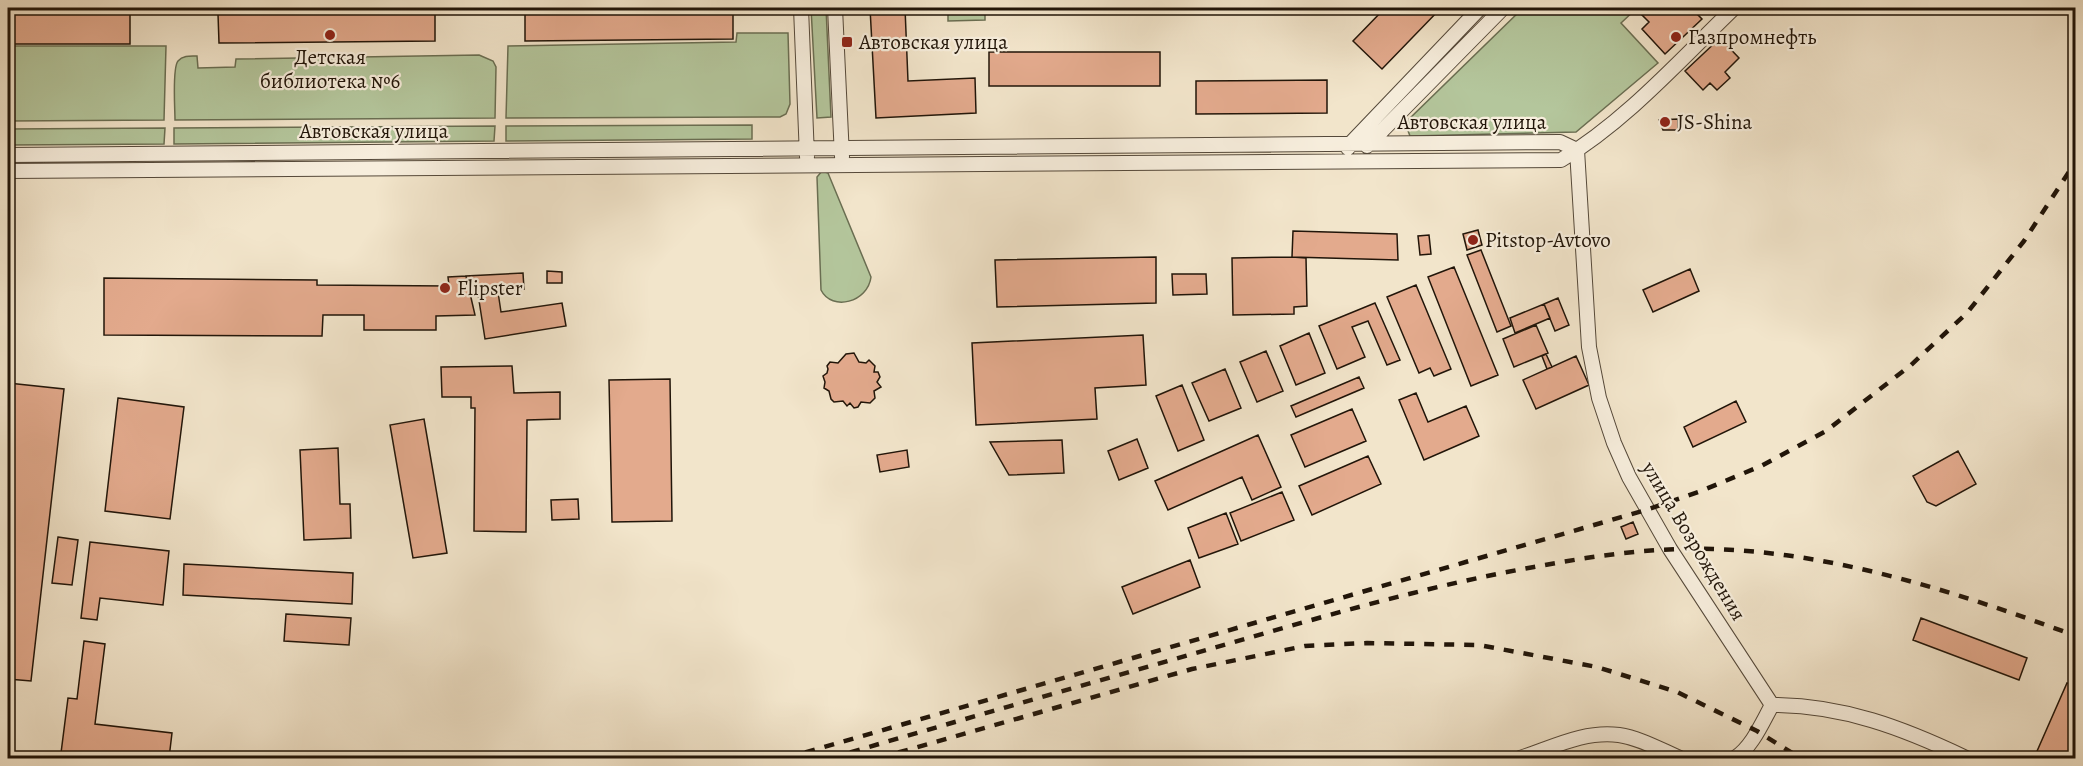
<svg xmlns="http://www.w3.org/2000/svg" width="2083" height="766" font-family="Alegreya,serif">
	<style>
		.green { fill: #b4c69c; stroke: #6a6e52; stroke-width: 1.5 }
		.building { fill: #e3aa8d; stroke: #211509; stroke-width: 1.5 }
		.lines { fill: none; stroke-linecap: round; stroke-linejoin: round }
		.minor-casing { stroke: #55493a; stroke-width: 16 }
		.minor { stroke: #f7eedd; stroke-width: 14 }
		.rail { stroke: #211509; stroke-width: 4.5; stroke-dasharray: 10 10; stroke-linecap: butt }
		.poi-dot { fill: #8f2418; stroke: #f7eedd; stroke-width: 2 }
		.labels { text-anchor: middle; stroke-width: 4.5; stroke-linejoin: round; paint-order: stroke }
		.poi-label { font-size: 21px; fill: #211509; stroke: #f7eedd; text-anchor: start }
		.street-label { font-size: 21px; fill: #211509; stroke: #f7eedd }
	</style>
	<rect width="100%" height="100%" fill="#f2e5cb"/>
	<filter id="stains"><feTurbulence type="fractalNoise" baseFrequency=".00333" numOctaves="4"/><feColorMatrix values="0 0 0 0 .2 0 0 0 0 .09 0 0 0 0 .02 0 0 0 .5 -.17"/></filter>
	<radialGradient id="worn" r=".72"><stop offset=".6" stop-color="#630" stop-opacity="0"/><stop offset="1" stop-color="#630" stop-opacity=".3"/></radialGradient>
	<!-- green -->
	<path class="green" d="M811,8H826L831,117L817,118Z
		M948,8H985V20L948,21Z
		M1523,8H1637L1621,23L1658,63L1576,132L1410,136L1405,123Z
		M737,33H788L790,104L786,114L780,117L506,118L508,46L736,42Z
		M8,46H166L164,120L8,121Z
		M479,55L493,61L496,67L495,118L175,120C175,108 172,68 178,61C183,55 191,56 197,56L198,68L235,67L236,59Z
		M752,125V139L506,141V126Z
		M495,126L494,141L174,144V128Z
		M165,128L164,144L8,145V129Z
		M822,171L828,173L871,277C868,302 832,312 821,290L817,177Z"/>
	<!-- building -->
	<path class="building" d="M870,8H905L908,81L975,78L976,113L876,118Z
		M1385,8H1441L1382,69L1353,41Z
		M1642,8H1691L1702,19L1665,54L1642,29L1649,22L1638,11Z
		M733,10V39L525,41V11Z
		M435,11V41L219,43L218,14Z
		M8,13H130V44H8Z
		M1720,38L1739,58L1725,72L1730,78L1717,90L1710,83L1703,90L1685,71Z
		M989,52H1160V86H989Z
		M1327,80V113L1196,114V81Z
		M1678,119V130H1663L1659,120Z
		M1478,230L1482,245L1467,250L1463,234Z
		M1293,231L1397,234L1398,260L1292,257Z
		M1429,235L1431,254L1420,255L1418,236Z
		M1481,250L1511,326L1497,332L1467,255Z
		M1156,257V303L997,307L995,260Z
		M1292,257L1306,258L1307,306L1294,307V314L1233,315L1232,258Z
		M1454,267L1498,375L1471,386L1428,277Z
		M1690,269L1699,291L1653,312L1643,290Z
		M547,271L562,272V283H547Z
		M523,273L524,289L471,295L466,276Z
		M1172,274H1206L1207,294L1173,295Z
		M466,276L475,315L436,316V330H364V315H323L322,336L104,335V278L317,280V285L449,286L448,277Z
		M1416,285L1451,369L1434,376L1430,368L1419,373L1387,297Z
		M498,292L501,312L562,303L566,326L485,339L478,294Z
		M1558,298L1569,325L1555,331L1544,304Z
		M1375,303L1400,360L1387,365L1368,321L1352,327L1365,357L1337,369L1319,326Z
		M1544,304L1550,318L1515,333L1510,318Z
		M1536,325L1548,353L1514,367L1503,339Z
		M1309,333L1325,373L1296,385L1280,346Z
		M1143,335L1146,385L1095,388L1097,419L976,425L972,343Z
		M1266,351L1283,391L1257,402L1240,362Z
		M854,353L859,362L866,363L869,360L875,366L874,372H878L880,377L877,382L881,387L874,391L875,398L870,403L861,402L858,407L854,408L850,403L847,406L843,401L834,402L831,399L829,391L824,388L825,382L823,376L827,373L828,369L827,366L830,362L838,363L846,354Z
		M1546,354L1552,367L1547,369L1542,356Z
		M1576,356L1589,385L1536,409L1523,380Z
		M512,366L514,393L560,392V419L527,420L526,532L474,531L475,408H471V397H442L441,367Z
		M1225,369L1241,408L1209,421L1192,383Z
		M1359,377L1364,388L1296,417L1291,406Z
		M670,379L672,521L612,522L609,380Z
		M8,383L64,389L31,681L8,679Z
		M1182,385L1204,440L1178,451L1156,396Z
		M1416,393L1428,422L1466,406L1479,436L1424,460L1399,400Z
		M118,398L184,407L170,519L105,511Z
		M1736,401L1746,422L1693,447L1684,427Z
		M1352,409L1366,441L1305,467L1291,435Z
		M424,419L447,553L413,558L390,425Z
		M1258,435L1281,487L1252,500L1242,477L1168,510L1155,481Z
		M1137,439L1148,468L1119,480L1108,451Z
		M1062,440L1064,473L1009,475L990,442Z
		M338,448L340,504H350L351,538L304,540L300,450Z
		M907,450L909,467L880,472L877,455Z
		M1958,451L1976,484L1936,506L1927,502L1913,476Z
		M1368,456L1381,484L1312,515L1299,486Z
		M1282,492L1294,520L1241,541L1230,513Z
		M578,499L579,519L552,520L551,500Z
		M1226,513L1238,544L1199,558L1188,528Z
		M1633,522L1638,534L1626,539L1621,527Z
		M58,537L78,540L72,585L52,583Z
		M90,542L169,551L163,605L100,598L97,620L81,618Z
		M1190,560L1200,587L1133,614L1122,587Z
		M184,564L353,573L352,604L183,595Z
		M286,614L351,618L349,645L284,641Z
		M1921,618L2027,658L2019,680L1913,640Z
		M84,641L105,644L95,724L172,733L169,758H112L61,753L68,698L77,699Z
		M2067,683L2076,686V758H2034Z"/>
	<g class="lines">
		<!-- minor casing -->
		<g class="minor-casing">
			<path id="minor" d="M801,8L807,157
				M835,8L842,157
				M1367,146L1503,8
				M1348,148L1350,144L1480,8
				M1577,150L1589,347L1599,398L1614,443L1629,477L1670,549L1772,705
				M8,155L1560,142L1577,150
				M8,171L1561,160C1626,121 1680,60 1734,8
				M1772,705C1843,705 1903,728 1966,758
				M1520,758C1551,748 1585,730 1619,735C1640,738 1661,750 1680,758
				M1735,758C1752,747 1762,723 1772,705"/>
		</g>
		<!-- minor -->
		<use href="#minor" class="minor"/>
		<!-- rail -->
		<path class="rail" d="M786,758L1646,510L1701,491L1761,466L1826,431L1911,365L1967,313L2024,241L2076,161
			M831,758C971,717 1112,677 1252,637C1345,610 1439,584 1534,567C1593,556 1653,547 1713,549C1838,553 1959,593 2076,636
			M879,758L1192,669L1305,646L1367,643L1479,645L1597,667L1677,692L1757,731L1800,758"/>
	</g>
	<!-- markers -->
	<g class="poi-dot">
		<circle cx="330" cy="35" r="6"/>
		<circle cx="1676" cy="37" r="6"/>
		<rect x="841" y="36" width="12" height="12" rx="3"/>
		<circle cx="1665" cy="122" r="6"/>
		<circle cx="1473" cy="240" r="6"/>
		<circle cx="445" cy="288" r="6"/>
	</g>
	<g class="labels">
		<!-- poi labels -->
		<g class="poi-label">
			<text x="1688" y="44">Газпромнефть</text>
			<text x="859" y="49">Автовская улица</text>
			<text x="330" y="64" text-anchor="middle">Детская<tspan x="330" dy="24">библиотека №6</tspan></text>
			<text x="1677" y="129">JS-Shina</text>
			<text x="1485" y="247">Pitstop-Avtovo</text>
			<text x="457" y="295">Flipster</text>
		</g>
		<!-- street labels -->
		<g class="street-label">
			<text x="1472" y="129">Автовская улица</text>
			<text x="374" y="138">Автовская улица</text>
			<text transform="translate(1694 541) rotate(59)" y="7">улица Возрождения</text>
		</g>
	</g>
	<!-- margin -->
	<rect width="2083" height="766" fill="none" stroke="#f2e5cb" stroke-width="30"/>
	<rect x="9" y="9" width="2065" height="748" fill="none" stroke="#211509" stroke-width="3"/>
	<rect x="15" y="15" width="2053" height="736" fill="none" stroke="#211509" stroke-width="1.5"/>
	<rect width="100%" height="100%" filter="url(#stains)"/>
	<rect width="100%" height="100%" fill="url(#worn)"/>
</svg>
